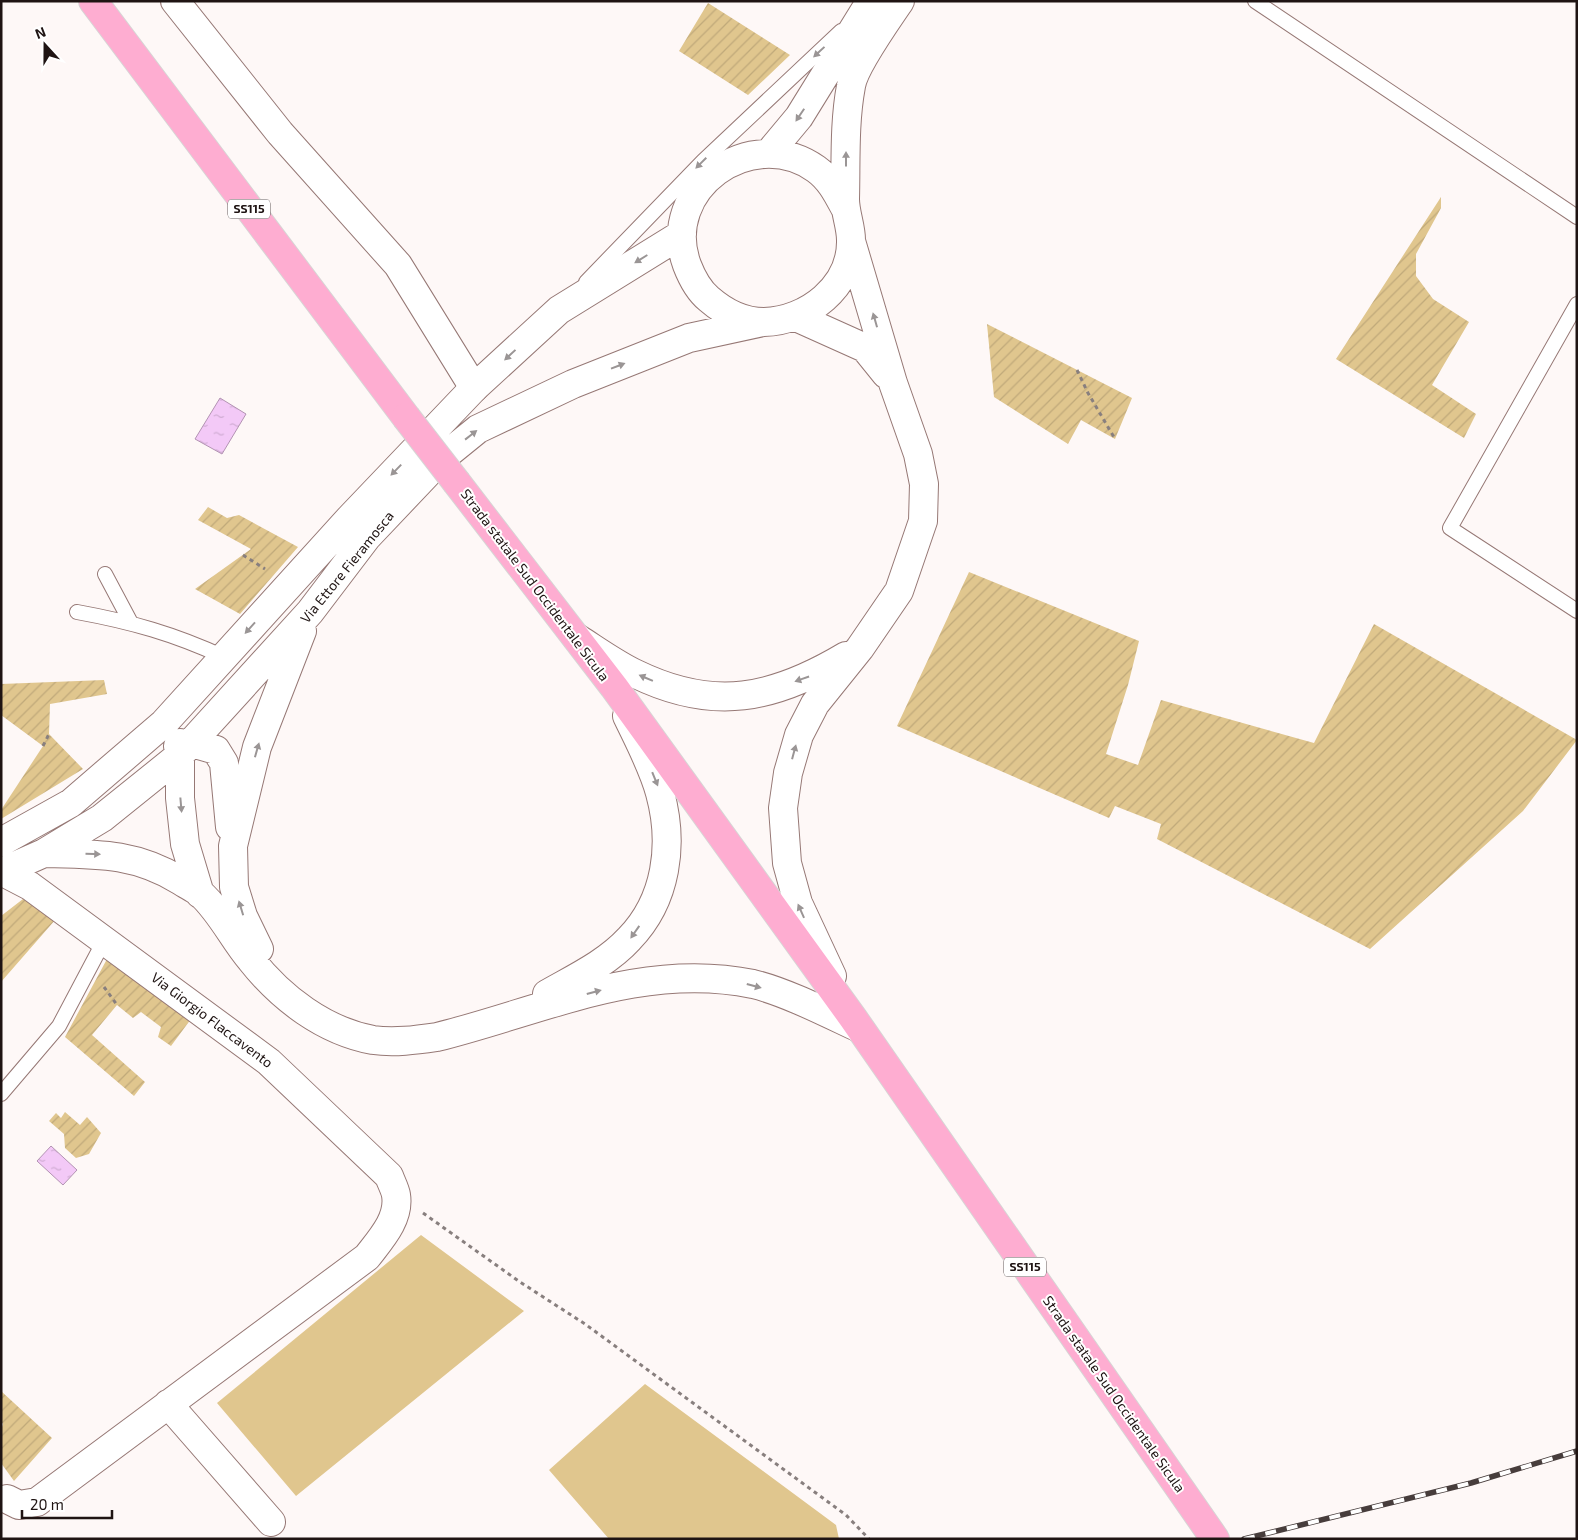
<svg xmlns="http://www.w3.org/2000/svg" width="1578" height="1540" font-family="'Exo 2',sans-serif">
	<style>
		.grass { fill: #e0c68e }
		.garden { fill: url(#garden-furrows) }
		.water { fill: url(#water-ripples); stroke: #b393b3 }
		.lines { fill: none; stroke-linecap: round; stroke-linejoin: round }
		.lane-casing { stroke: #967875; stroke-width: 16 }
		.street-casing { stroke: #967875; stroke-width: 30 }
		.secondary-casing { stroke: #967875; stroke-width: 30 }
		.primary-casing { stroke: #d7d5d5; stroke-width: 30 }
		.path { stroke: #887f7e; stroke-width: 3; stroke-dasharray: 4 4; stroke-linecap: butt }
		.lane { stroke: #fff; stroke-width: 14 }
		.street { stroke: #fff; stroke-width: 28 }
		.secondary { stroke: #fff; stroke-width: 28 }
		.primary { stroke: #feadd1; stroke-width: 28 }
		.rail-casing { stroke: #473d3c; stroke-width: 5.5 }
		.rail { stroke: #fff; stroke-width: 4; stroke-dasharray: 11; stroke-linecap: butt }
		.primary-bridge-casing { stroke: #d7d5d5; stroke-width: 30; stroke-linecap: butt }
		.primary-bridge { stroke: #feadd1; stroke-width: 28 }
		.oneway { fill: #9a9595 }
		.labels { text-anchor: middle; stroke-width: 4; stroke-linejoin: round; paint-order: stroke }
		.shield { fill: #fff; stroke: #625a5a; stroke-width: 1 }
		.shield-label { font-size: 12px; font-weight: bold; fill: #1f1413 }
		.street-label { font-size: 14px; fill: #1f1413; stroke: #fff }
	</style>
	<defs>
		<pattern id="garden-furrows" width="10" height="10" patternUnits="userSpaceOnUse" patternTransform="scale(1.25)"><rect width="10" height="10" fill="#e0c68e"/><path d="M-1 1l2-2M0 10L10 0M9 11l2-2" fill="none" stroke="#c0a97a"/></pattern>
		<pattern id="water-ripples" width="26" height="14" patternUnits="userSpaceOnUse" patternTransform="scale(1.25)"><rect width="26" height="14" fill="#f3c9f7"/><path d="M2 4q2-2 4 0t4 0M15 11q2-2 4 0t4 0" fill="none" stroke="#d0acd3"/></pattern>
	</defs>
	<rect width="100%" height="100%" fill="#fef8f7"/>
	<!-- grass -->
	<path class="grass" d="M421,1235L524,1311L296,1496L217,1403Z
		M645,1384L836,1525L839,1539H609L549,1470Z"/>
	<!-- garden -->
	<path class="garden" d="M708,3L790,55L748,95L679,51Z
		M1441,197V208L1416,254V276L1433,299L1469,322L1432,385L1476,414L1464,438L1336,359Z
		M987,324L1132,398L1115,439L1081,420L1068,444L994,397Z
		M208,507L227,518L239,515L298,547L240,614L195,589L251,549L198,520Z
		M969,572L1139,641L1128,685L1106,754L1138,765L1161,700L1314,743L1374,624L1577,740L1523,811L1370,949L1157,839L1161,824L1115,806L1109,818L897,726Z
		M104,680L107,694L50,704L49,734L83,769L1,819V810L43,746L1,715V684Z
		M23,899L56,919L1,982V916Z
		M107,959L191,1019L171,1046L158,1037L161,1027L141,1012L133,1018L117,1005L92,1035L145,1082L134,1096L65,1037Z
		M65,1112L80,1125L87,1117L101,1133L89,1154L76,1158L65,1148L64,1134L49,1121L56,1113L61,1118Z
		M1,1391L52,1438L14,1481L1,1463V1430L3,1424L1,1421Z"/>
	<!-- water -->
	<path class="water" d="M220,398L246,414L222,454L195,439Z
		M51,1146L77,1170L63,1185L37,1161Z"/>
	<g class="lines">
		<!-- lane casing -->
		<g class="lane-casing">
			<path id="lane" d="M1255,1L1577,217
				M586,282L703,161L841,31
				M1577,304L1450,528L1577,611
				M105,574L130,621
				M77,612C132,622 174,634 224,657
				M1,1094L59,1026L105,939"/>
		</g>
		<!-- street casing -->
		<g class="street-casing">
			<path id="street" d="M175,1L280,133L398,265L474,388
				M3,872L30,886L269,1062L389,1176C391,1182 395,1189 396,1195C400,1219 380,1240 367,1257L37,1502L19,1505L7,1499
				M168,1404L271,1522"/>
		</g>
		<!-- secondary casing -->
		<g class="secondary-casing">
			<path id="secondary" d="M769,153L799,117L867,7L874,1
				M845,208C837,193 830,179 816,169C751,123 659,189 687,265C692,278 698,290 709,299C724,312 743,322 764,322C807,321 852,287 851,240C851,226 845,213 845,199C846,162 844,123 851,86C854,66 888,19 900,1
				M796,317L865,348L886,374
				M577,638C596,650 615,664 636,674C714,712 774,699 846,656
				M180,743V798L185,844L200,894
				M178,746L192,743L216,750L224,763L230,827
				M1,842L71,803L164,723L350,518L474,388L559,310L682,234
				M46,853C97,854 136,853 181,881C187,885 195,889 200,893C221,912 233,939 251,960C281,998 324,1031 373,1040C394,1043 416,1040 437,1037C542,1011 642,961 753,984C786,992 827,1013 859,1028
				M1,872L44,853L102,818L179,756L310,612L367,537L441,459L478,429L573,384L689,338L763,322
				M259,949L243,916L234,887L233,846L257,747L302,631
				M832,976L798,903L787,863L783,808L788,773L799,735L815,704L860,648L899,591L923,521L924,484L918,454L893,383L851,241
				M547,994C575,978 607,963 629,939C667,900 674,844 660,793C653,767 639,741 627,716"/>
		</g>
		<!-- primary casing -->
		<g class="primary-casing">
			<path id="primary" d="M93,1L406,417
				M457,483L614,687L853,1018L1215,1539"/>
		</g>
		<!-- path -->
		<path class="path" d="M1077,370L1088,393L1115,439
			M243,555L265,569
			M43,746L49,734
			M104,987L117,1005
			M423,1213L520,1282L585,1324L846,1515L869,1539"/>
		<!-- lane -->
		<use href="#lane" class="lane"/>
		<!-- street -->
		<use href="#street" class="street"/>
		<!-- secondary -->
		<use href="#secondary" class="secondary"/>
		<!-- primary -->
		<use href="#primary" class="primary"/>
		<!-- rail casing -->
		<g class="rail-casing">
			<path id="rail" d="M1244,1539L1471,1483L1577,1451"/>
		</g>
		<!-- rail -->
		<use href="#rail" class="rail"/>
		<!-- primary-bridge casing -->
		<g class="primary-bridge-casing">
			<path id="primary-bridge" d="M406,417L457,483"/>
		</g>
		<!-- primary-bridge -->
		<use href="#primary-bridge" class="primary-bridge"/>
	</g>
	<!-- one-way arrows -->
	<defs><path id="oneway-solid" d="M-6-.8H1V-3.2L6.5 0L1 3.2V.8H-6Z" transform="scale(1.25)"/></defs>
	<g class="oneway">
		<use href="#oneway-solid" transform="translate(819 52) rotate(137)"/>
		<use href="#oneway-solid" transform="translate(800 115) rotate(124)"/>
		<use href="#oneway-solid" transform="translate(846 159) rotate(-90)"/>
		<use href="#oneway-solid" transform="translate(701 163) rotate(135)"/>
		<use href="#oneway-solid" transform="translate(641 259) rotate(148)"/>
		<use href="#oneway-solid" transform="translate(875 320) rotate(-106)"/>
		<use href="#oneway-solid" transform="translate(510 355) rotate(137)"/>
		<use href="#oneway-solid" transform="translate(618 366) rotate(-21)"/>
		<use href="#oneway-solid" transform="translate(471 435) rotate(-38)"/>
		<use href="#oneway-solid" transform="translate(396 470) rotate(134)"/>
		<use href="#oneway-solid" transform="translate(250 628) rotate(132)"/>
		<use href="#oneway-solid" transform="translate(646 678) rotate(-157)"/>
		<use href="#oneway-solid" transform="translate(802 679) rotate(161)"/>
		<use href="#oneway-solid" transform="translate(257 750) rotate(-74)"/>
		<use href="#oneway-solid" transform="translate(794 752) rotate(-75)"/>
		<use href="#oneway-solid" transform="translate(655 779) rotate(68)"/>
		<use href="#oneway-solid" transform="translate(181 805) rotate(85)"/>
		<use href="#oneway-solid" transform="translate(93 854) rotate(2)"/>
		<use href="#oneway-solid" transform="translate(241 908) rotate(-107)"/>
		<use href="#oneway-solid" transform="translate(801 911) rotate(-114)"/>
		<use href="#oneway-solid" transform="translate(635 932) rotate(125)"/>
		<use href="#oneway-solid" transform="translate(754 986) rotate(15)"/>
		<use href="#oneway-solid" transform="translate(594 992) rotate(-15)"/>
	</g>
	<g class="labels">
		<!-- shield labels -->
		<g class="shield">
			<rect x="228" y="199.5" width="42" height="19" rx="4"/>
			<rect x="1004" y="1257.5" width="42" height="19" rx="4"/>
		</g>
		<g class="shield-label">
			<text x="249" y="213">SS115</text>
			<text x="1025" y="1271">SS115</text>
		</g>
		<!-- street labels -->
		<g class="street-label">
			<text transform="translate(347 567) rotate(-51)" y="5">Via Ettore Fieramosca</text>
			<text transform="translate(535 585) rotate(53)" y="5">Strada statale Sud Occidentale Sicula</text>
			<text transform="translate(212 1020) rotate(37)" y="5">Via Giorgio Flaccavento</text>
			<text transform="translate(1114 1394) rotate(55)" y="5">Strada statale Sud Occidentale Sicula</text>
		</g>
	</g>
	<!-- border -->
	<rect width="1578" height="1540" fill="none" stroke="#1f1413" stroke-width="5"/>
	<!-- north arrow -->
	<g transform="translate(45 45) rotate(339)" stroke="#ffffff" stroke-width="4" paint-order="stroke">
	<path d="M0-4L9 19L0 12L-9 19Z" fill="#1f1413"/>
	<text y="-8" font-size="14" font-weight="bold" text-anchor="middle" fill="#1f1413">N</text>
	</g>
	<!-- scale -->
	<path d="M22 1510v8h90v-8" fill="none" stroke="#1f1413" stroke-width="2.5"/>
	<text x="30" y="1510" font-size="15" fill="#1f1413" stroke="#ffffff" stroke-width="4" paint-order="stroke">20 m</text>
</svg>
